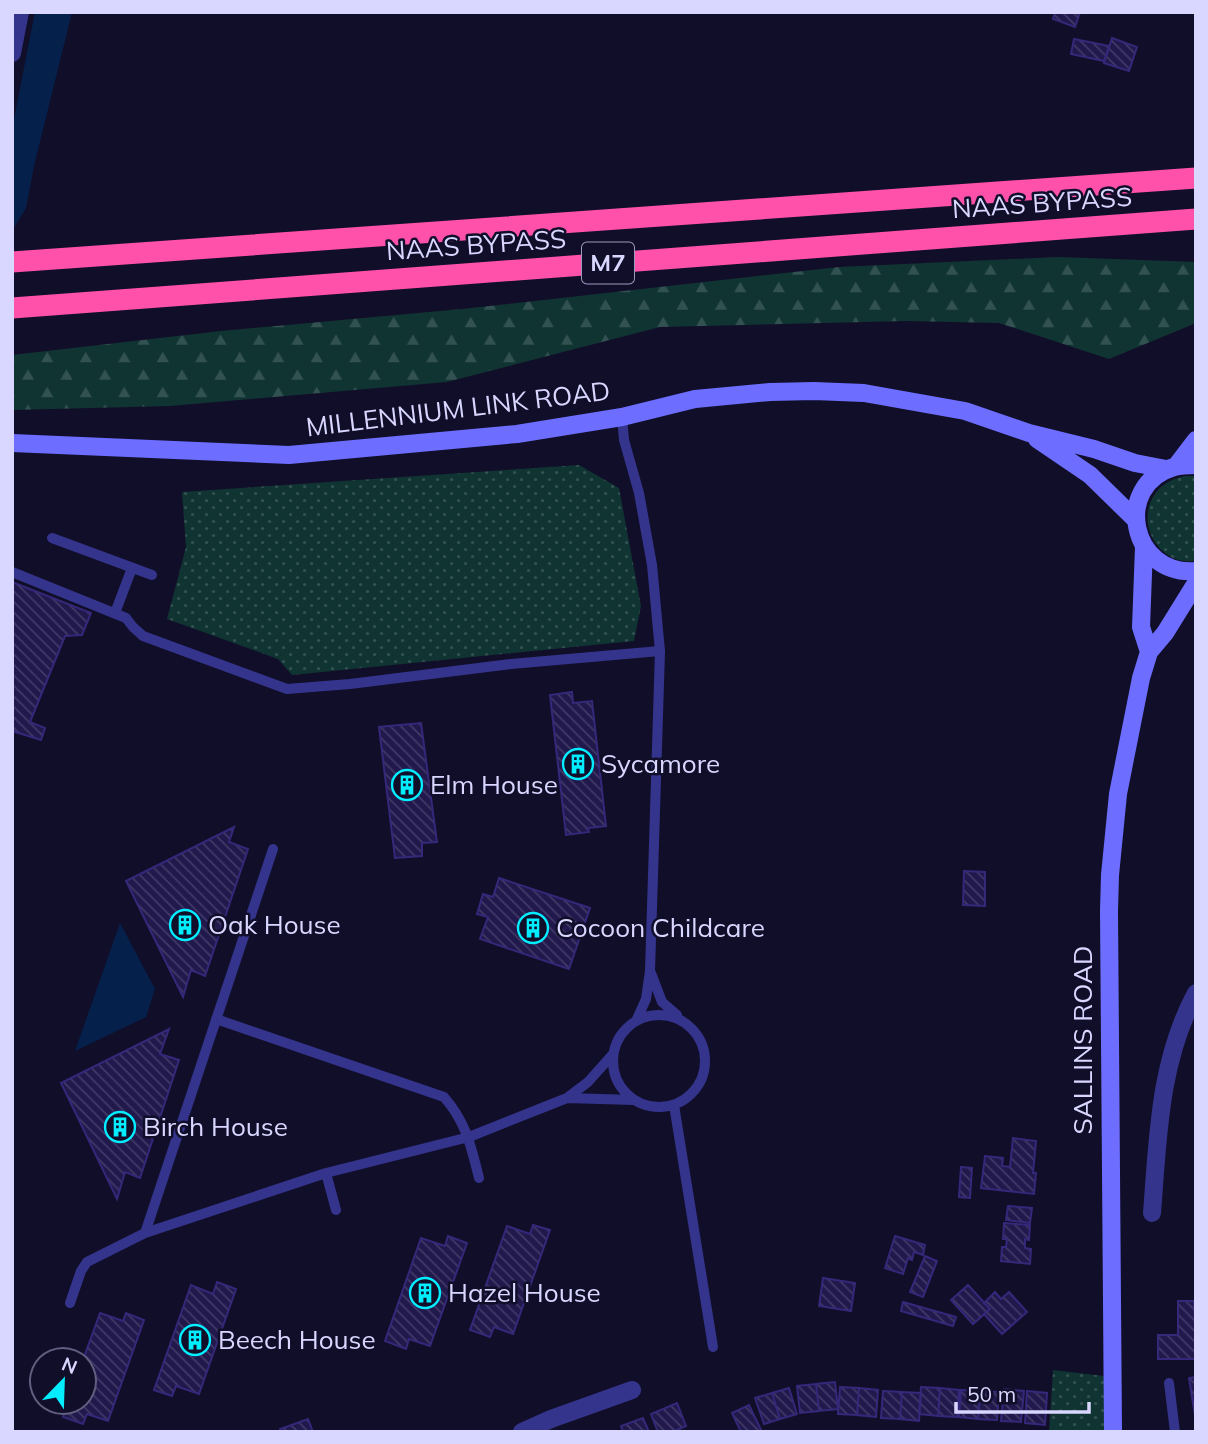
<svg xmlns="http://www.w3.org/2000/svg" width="1208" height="1444" font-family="Mulish,sans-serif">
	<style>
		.grass { fill: url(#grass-dots) }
		.forest { fill: url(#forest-firs) }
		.water { fill: #05214b }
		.building { fill: url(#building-back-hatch); stroke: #35287a; stroke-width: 2 }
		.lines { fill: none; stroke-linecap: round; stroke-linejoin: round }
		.lane { stroke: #35348d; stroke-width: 10 }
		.street { stroke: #35348d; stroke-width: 18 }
		.secondary { stroke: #6d6eff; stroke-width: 18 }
		.highway { stroke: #ff51aa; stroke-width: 21 }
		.labels { text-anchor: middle; stroke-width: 5; stroke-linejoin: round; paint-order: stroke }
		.shield { fill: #110e29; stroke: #9d9abf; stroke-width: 2 }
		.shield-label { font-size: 24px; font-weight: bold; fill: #d9d6ff }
		.street-label { font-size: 26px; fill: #d9d6ff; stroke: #110e29 }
		.poi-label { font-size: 26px; fill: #d9d6ff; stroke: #110e29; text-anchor: start }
	</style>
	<defs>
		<pattern id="grass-dots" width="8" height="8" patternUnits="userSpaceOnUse" patternTransform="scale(1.75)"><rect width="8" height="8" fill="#103432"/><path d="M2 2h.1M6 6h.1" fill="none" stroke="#325151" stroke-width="1.8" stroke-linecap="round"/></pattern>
		<pattern id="forest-firs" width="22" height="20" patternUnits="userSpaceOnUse" patternTransform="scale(1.75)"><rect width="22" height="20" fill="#103432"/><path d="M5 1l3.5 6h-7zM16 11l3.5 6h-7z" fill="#325151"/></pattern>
		<pattern id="building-back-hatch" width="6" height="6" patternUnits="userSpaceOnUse" patternTransform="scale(1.75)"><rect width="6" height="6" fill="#21184c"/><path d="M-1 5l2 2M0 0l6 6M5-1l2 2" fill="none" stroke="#413967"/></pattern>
	</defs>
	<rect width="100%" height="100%" fill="#110e29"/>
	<!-- grass -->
	<path class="grass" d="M579,465L619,488L641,606L634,641L292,675L278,659L167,619L186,547L182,492Z
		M1185,476H1196V561C1155,567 1131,515 1161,487C1168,481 1176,478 1185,476Z
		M1053,1370L1104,1376V1432H1049Z"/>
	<!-- forest -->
	<path class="forest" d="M1059,257L1196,262V323L1109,359L999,323L906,321L660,327L447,382L170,406L12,410V355L221,331L462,309L839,267Z"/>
	<!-- water -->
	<path class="water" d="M35,12H72L34,166L26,208L12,231V129Z
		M120,923L155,989L146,1017L75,1051Z"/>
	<!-- building -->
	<path class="building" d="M1055,12H1080L1075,27L1053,19Z
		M1112,38L1137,47L1129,71L1104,63Z
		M1074,39L1109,46L1104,61L1071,54Z
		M12,582L91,613L82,635L65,636L30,722L45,728L41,740L12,731Z
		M572,692L573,703L592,701L606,826L588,828L589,832L566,835L550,695Z
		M421,723L437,842L422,843V856L395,858L379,727Z
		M234,827L229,842L248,849L205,976L191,970L183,997L126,881Z
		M964,871L985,872V906L963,905Z
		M499,878L590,908L569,969L480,939L488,917L477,914L483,894L493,897Z
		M169,1029L160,1054L179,1060L140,1178L125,1172L117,1199L61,1083Z
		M1013,1138L1036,1141L1033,1173H1036L1034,1194L981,1188L985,1156L1003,1158L1002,1166L1010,1167Z
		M961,1167L972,1168L970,1198L959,1197Z
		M1008,1206L1032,1208L1030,1223L1006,1220Z
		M1004,1223L1030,1225L1029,1240L1025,1239V1248L1031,1249L1030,1264L1001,1261L1002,1247H1006L1007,1239H1003Z
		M533,1225L550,1230L513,1334L494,1327L490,1337L470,1330L507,1226L530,1234Z
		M448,1236L467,1243L430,1346L409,1339L406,1349L385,1341L421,1238L445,1246Z
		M895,1236L925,1245L923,1255L914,1252L912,1260L908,1258L903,1274L885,1268Z
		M925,1256L937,1261L923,1297L910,1292Z
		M823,1278L855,1283L851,1311L819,1306Z
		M217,1282L236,1289L199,1394L176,1386L172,1396L154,1390L191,1285L213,1294Z
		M968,1285L990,1309L973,1324L951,1300Z
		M995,1292L1001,1299L1009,1292L1027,1312L1002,1334L984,1314L990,1309L984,1303Z
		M1178,1301H1194L1196,1359H1158V1335H1178Z
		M903,1302L956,1317L953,1326L901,1311Z
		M100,1313L123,1321L126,1313L144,1320L108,1421L87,1414L83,1424L63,1417L68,1402H84L83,1360Z
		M1196,1377V1422L1189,1378Z
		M835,1382L838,1409L819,1411L816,1384Z
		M816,1384L819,1411L800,1413L797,1386Z
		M840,1387L859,1388L857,1415L838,1414Z
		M921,1387L940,1388L938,1416L919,1414Z
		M789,1388L797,1414L780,1419L772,1393Z
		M859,1388L878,1390L876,1417L857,1415Z
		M940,1388L959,1390L957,1417L938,1416Z
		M1004,1389L1024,1391L1021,1422L1001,1421Z
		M961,1390L980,1391L978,1419L959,1417Z
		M883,1391L902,1392L900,1419L881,1418Z
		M980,1391L999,1392L997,1420L978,1419Z
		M1027,1391L1047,1393L1045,1425L1025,1423Z
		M902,1392L921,1393L919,1421L900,1419Z
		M772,1393L780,1419L764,1424L755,1398Z
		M677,1403L686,1426L673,1432H658L651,1414Z
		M749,1405L762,1432H741L732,1413Z
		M643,1418L649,1432H623L621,1426Z
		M308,1419L313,1432H281L280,1429Z"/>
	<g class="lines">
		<!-- lane -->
		<path class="lane" d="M622,417L624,440L639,493L652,565L660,651L650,971L646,999L637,1019
			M52,538L152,575
			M12,572L126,618L133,627L143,636L287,689L350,684L511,664L660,651
			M115,613L132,568
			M651,973L662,1002L677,1015
			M613 1061a46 46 0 1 1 92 0a46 46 0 1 1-92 0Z
			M216,1019L444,1097C466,1122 471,1146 479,1178
			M567,1098L634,1100
			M674,1105L713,1347
			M326,1173L336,1210
			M145,1233L273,849
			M70,1303L81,1271L87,1262L145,1233L326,1173L469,1137L567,1098L588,1082L613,1054
			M1169,1383L1175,1432"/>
		<!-- street -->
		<path class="street" d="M12,53L20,12
			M1152,1213C1158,1137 1159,1062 1196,993
			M522,1432L551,1419L632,1390"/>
		<!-- secondary -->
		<path class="secondary" d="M1037,439L1090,475L1135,519
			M12,443L289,455L517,434L622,417L695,399L770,392L814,391L864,393L965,411L1029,433L1094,449L1135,463L1166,469
			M1177,465L1196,440
			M1196,465C1188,465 1181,465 1174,467C1112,485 1131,577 1196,571
			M1144,547L1141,627L1149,652
			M1113,1432L1109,911L1110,875L1118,794L1141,678L1149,652L1165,633L1196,583"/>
		<!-- highway -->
		<path class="highway" d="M12,262L1196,178
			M12,308L1196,219"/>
	</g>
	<!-- icons -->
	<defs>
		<g id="building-ring" transform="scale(1.575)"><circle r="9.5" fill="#110e29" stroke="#02eeff" stroke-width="1.5"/><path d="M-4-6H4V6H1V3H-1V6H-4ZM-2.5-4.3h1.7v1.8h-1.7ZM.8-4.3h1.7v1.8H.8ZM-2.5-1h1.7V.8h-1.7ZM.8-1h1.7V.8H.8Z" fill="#02eeff"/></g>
	</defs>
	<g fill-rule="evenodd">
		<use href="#building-ring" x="578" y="764"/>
		<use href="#building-ring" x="407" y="785"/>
		<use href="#building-ring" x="185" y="925"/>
		<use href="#building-ring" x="533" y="928"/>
		<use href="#building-ring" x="120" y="1127"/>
		<use href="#building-ring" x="425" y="1293"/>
		<use href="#building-ring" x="195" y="1340"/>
	</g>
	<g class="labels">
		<!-- shield labels -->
		<rect class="shield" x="582" y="242.5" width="52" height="41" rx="5"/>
		<g class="shield-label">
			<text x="608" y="271">M7</text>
		</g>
		<!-- street labels -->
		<g class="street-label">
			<text transform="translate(1042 203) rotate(-4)" y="9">NAAS BYPASS</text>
			<text transform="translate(476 245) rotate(-4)" y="9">NAAS BYPASS</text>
			<text transform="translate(458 409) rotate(-7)" y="9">MILLENNIUM LINK ROAD</text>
			<text transform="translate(1083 1040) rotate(-90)" y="9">SALLINS ROAD</text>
		</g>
		<!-- poi labels -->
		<g class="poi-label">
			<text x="601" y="773">Sycamore</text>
			<text x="430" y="794">Elm House</text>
			<text x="208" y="934">Oak House</text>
			<text x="556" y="937">Cocoon Childcare</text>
			<text x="143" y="1136">Birch House</text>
			<text x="448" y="1302">Hazel House</text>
			<text x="218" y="1349">Beech House</text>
		</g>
	</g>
	<!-- border -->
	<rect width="1208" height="1444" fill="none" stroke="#d9d6ff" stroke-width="28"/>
	<!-- north arrow -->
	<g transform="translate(63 1381) rotate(23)"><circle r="33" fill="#110e29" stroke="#615e7f" stroke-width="2"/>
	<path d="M0-5L12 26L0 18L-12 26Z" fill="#02eeff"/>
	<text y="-10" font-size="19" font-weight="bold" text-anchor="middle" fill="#d9d6ff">N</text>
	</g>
	<!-- scale -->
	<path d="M956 1402v10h133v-10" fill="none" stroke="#d9d6ff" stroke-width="3.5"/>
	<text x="967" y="1402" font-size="21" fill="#d9d6ff" stroke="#110e29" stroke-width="5" paint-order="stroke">50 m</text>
</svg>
